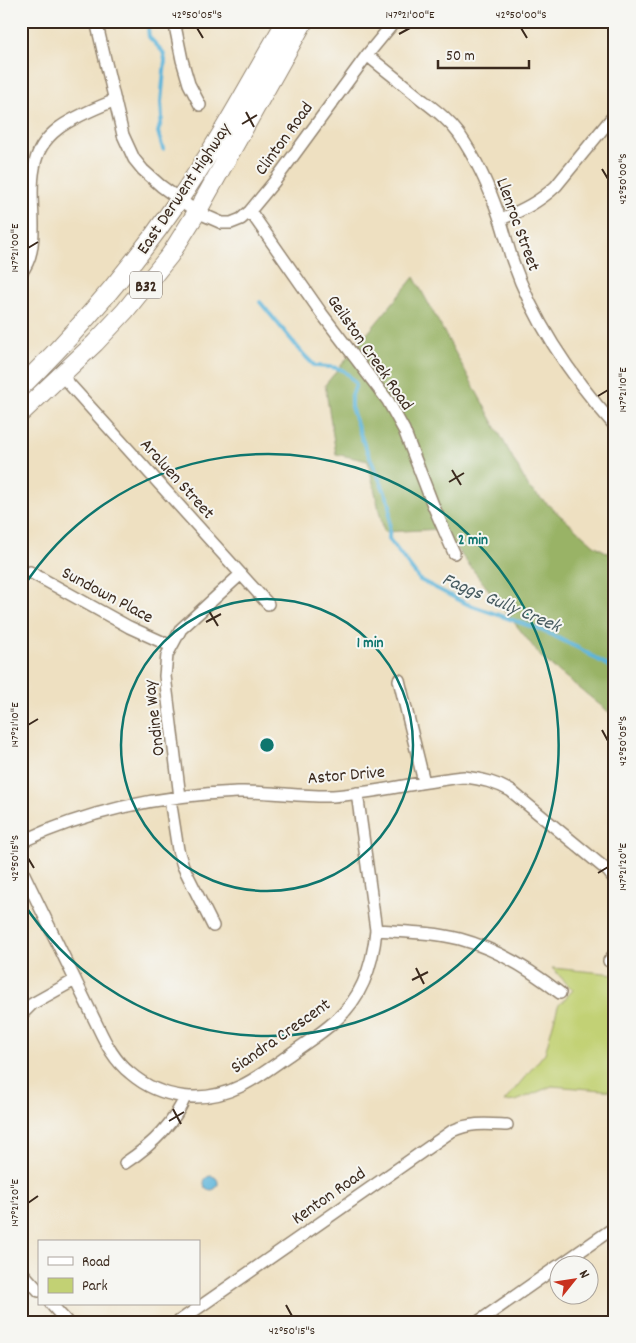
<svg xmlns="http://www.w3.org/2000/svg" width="636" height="1343" font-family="Dekko,sans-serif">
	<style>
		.green { fill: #c2d174; stroke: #7e7e49 }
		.forest { fill: #99b366; stroke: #6a6e42 }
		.water { fill: #5db5da; stroke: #4c707c }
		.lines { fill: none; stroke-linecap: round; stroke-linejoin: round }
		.stream { stroke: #5db5da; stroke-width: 4 }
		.minor-casing { stroke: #948570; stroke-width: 14 }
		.primary-casing { stroke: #948570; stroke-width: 20 }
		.minor { stroke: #fff; stroke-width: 11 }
		.primary { stroke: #fff; stroke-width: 18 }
		.ticks { fill: none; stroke: #3b2a1e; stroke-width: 2 }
		.ring { fill: none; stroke: #0f766e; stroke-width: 2.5 }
		.labels { text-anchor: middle; stroke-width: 4; stroke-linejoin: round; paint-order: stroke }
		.shield { fill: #f6f6f2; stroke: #73675e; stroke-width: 1 }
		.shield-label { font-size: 16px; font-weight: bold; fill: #3b2a1e }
		.street-label { font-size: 18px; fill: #3b2a1e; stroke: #f6f6f2 }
		.water-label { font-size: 19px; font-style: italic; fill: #475b60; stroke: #f6f6f2 }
		.centre { fill: #0f766e; stroke: #f6f6f2; stroke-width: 2.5 }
		.ring-label { font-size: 15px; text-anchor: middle; font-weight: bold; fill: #0f766e; stroke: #f6f6f2; stroke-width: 4; stroke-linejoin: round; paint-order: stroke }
		.neatline { fill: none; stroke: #3b2a1e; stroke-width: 2 }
		.ticks-label { font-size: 12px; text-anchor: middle; fill: #3b2a1e }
	</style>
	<rect width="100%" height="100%" fill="#f6f6f2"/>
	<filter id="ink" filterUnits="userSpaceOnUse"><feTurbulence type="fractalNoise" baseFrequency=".02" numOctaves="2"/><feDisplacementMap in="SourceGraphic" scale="10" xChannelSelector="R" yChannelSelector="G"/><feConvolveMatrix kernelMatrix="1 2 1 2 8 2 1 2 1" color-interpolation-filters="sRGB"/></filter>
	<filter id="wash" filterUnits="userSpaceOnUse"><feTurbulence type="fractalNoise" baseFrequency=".0096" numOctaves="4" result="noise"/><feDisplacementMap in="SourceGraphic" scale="20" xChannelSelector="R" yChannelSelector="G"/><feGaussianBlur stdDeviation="1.12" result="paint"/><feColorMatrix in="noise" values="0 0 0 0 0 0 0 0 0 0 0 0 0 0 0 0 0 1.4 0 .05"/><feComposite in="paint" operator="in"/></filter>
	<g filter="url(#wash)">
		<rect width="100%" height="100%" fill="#eee0c1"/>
		<!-- green -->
		<path class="green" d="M552,968L615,974V1091L552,1086L516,1101L504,1102L545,1053L558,1006L573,990Z"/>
		<!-- forest -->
		<path class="forest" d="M414,277L529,488L594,545L615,557V717L542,658L441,529L384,532L368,461L336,454L325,385Z"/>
		<!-- water -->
		<path class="water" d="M204 1183a7 7 0 1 1 14 0a7 7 0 1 1-14 0Z"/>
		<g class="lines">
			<!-- stream -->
			<path class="stream" d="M150,21L148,28L149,37L163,52L165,60L161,102L162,118L158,132L163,149
				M260,302L304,355L315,366C338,368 341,364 356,384L351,398V407L362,439L390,504L389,539L420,580L467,604L544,631L582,650L615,670"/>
		</g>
	</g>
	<g filter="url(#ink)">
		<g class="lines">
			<!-- minor casing -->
			<g class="minor-casing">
				<path id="minor" d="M96,21L123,135L134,159L143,170L161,186L197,212L222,223H231L241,219L250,211L274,182L367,55L395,21
					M174,21L182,60L189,84L200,105
					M367,55C384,69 402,83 420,98C434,109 448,119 459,134C477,160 490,189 500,219C505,233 508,248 513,262C534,322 573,379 615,426
					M250,211L322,314L388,401L404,430L433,505L454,553
					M501,219C523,210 539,202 556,186L615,114
					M21,273C32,259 33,243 33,226C33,206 30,187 34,168C40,127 82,115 115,100
					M62,376L268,604
					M30,572L129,627L171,646
					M399,680L424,782
					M180,797L165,676L167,655L181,629L241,574
					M170,799L178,850L183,866L213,926
					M21,842C89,810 163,795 238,792C269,791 301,797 333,796C377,793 420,781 464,777C482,779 495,782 511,791L608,871L615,880
					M21,868L98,1027C106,1044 115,1061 130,1073C161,1100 205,1104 241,1086C258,1078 273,1066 289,1055C304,1044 321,1034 335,1021C362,998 373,964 376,930L357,793
					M376,930C404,932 433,932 460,939C497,949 531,970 560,993
					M609,961L615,953
					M21,1015L32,1004L75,980
					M125,1163C149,1147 174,1124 185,1097
					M559,1266L615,1227
					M21,1271L39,1291
					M51,1304L67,1322
					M178,1322L452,1131C471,1122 487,1124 507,1125
					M478,1322L558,1266"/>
			</g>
			<!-- primary casing -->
			<g class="primary-casing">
				<path id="primary" d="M21,387C80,329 132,268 178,201C218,144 251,81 286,21
					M21,413L95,343L125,311L170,255L197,212L304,21"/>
			</g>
			<!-- minor -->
			<use href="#minor" class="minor"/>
			<!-- primary -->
			<use href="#primary" class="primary"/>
		</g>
	</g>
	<!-- ticks -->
	<path class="ticks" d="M197,28L203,38M521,28L527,38M399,34L410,28M246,112L254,127M242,124L257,115M602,169L608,179M28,248L38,242M598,396L608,390M452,470L461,485M449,482L464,473M209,611L218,626M206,622L221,614M28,725L38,719M602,730L608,741M28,858L34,868M598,873L608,867M416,968L424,984M412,980L428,972M173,1109L181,1124M169,1121L184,1112M28,1203L38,1196M286,1305L292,1316"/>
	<!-- distance rings -->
	<g class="ring">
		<circle cx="267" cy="745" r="146"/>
		<path d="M22 589A291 291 0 1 1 22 901"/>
	</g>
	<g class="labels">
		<!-- shield labels -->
		<rect class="shield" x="130" y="271.5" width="32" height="27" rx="4"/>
		<g class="shield-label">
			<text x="146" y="291">B32</text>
		</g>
		<!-- street labels -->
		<g class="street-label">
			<text transform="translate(283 138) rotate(-54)" y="6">Clinton Road</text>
			<text transform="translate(183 188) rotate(-56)" y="6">East Derwent Highway</text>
			<text transform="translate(519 224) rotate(70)" y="6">Llenroc Street</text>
			<text transform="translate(371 352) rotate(55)" y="6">Geilston Creek Road</text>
			<text transform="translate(178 478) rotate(48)" y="6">Araluen Street</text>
			<text transform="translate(108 594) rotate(28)" y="6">Sundown Place</text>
			<text transform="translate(153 718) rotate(-97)" y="6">Ondine Way</text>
			<text transform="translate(346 774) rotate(-5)" y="6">Astor Drive</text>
			<text transform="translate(280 1035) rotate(-35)" y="6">Siandra Crescent</text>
			<text transform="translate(328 1195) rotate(-35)" y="6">Kenton Road</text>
		</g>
		<!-- water labels -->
		<g class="water-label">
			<text transform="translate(502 601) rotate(23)" y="7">Faggs Gully Creek</text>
		</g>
	</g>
	<circle cx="267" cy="745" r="8" class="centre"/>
	<g class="ring-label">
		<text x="473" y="544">2 min</text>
		<text x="370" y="647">1 min</text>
	</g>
	<!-- margin -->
	<rect width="636" height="1343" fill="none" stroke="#f6f6f2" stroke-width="55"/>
	<!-- legend -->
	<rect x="38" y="1240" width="162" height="65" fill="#f6f6f2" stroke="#aba49d"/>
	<rect x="48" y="1257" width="25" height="8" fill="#ffffff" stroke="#aba49d"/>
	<text x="82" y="1266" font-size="15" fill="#3b2a1e">Road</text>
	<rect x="48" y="1278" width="25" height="15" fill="#c2d174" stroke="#aba49d"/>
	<text x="82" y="1290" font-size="15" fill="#3b2a1e">Park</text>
	<!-- north arrow -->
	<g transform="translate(574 1280) rotate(60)"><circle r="24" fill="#f6f6f2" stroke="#aba49d"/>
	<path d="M0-4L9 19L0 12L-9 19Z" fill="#c8321e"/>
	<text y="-8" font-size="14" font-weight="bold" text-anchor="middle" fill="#3b2a1e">N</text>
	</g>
	<!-- scale -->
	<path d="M438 60v8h91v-8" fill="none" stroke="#3b2a1e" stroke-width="2.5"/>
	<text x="446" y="60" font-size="15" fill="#3b2a1e" stroke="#f6f6f2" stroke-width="4" paint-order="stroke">50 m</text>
	<rect x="28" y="28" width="580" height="1288" class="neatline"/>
	<g class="ticks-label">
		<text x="197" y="18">42°50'05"S</text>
		<text x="410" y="18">147°21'00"E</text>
		<text x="521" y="18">42°50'00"S</text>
		<text transform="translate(622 179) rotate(-90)" y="4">42°50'00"S</text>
		<text transform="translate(14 248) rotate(-90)" y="4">147°21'00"E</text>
		<text transform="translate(622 390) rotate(-90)" y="4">147°21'10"E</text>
		<text transform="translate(14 725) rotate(-90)" y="4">147°21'10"E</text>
		<text transform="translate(622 741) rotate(-90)" y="4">42°50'05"S</text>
		<text transform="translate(14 858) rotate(-90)" y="4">42°50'15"S</text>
		<text transform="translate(622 867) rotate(-90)" y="4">147°21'20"E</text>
		<text transform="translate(14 1203) rotate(-90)" y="4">147°21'20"E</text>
		<text x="292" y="1334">42°50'15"S</text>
	</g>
</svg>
